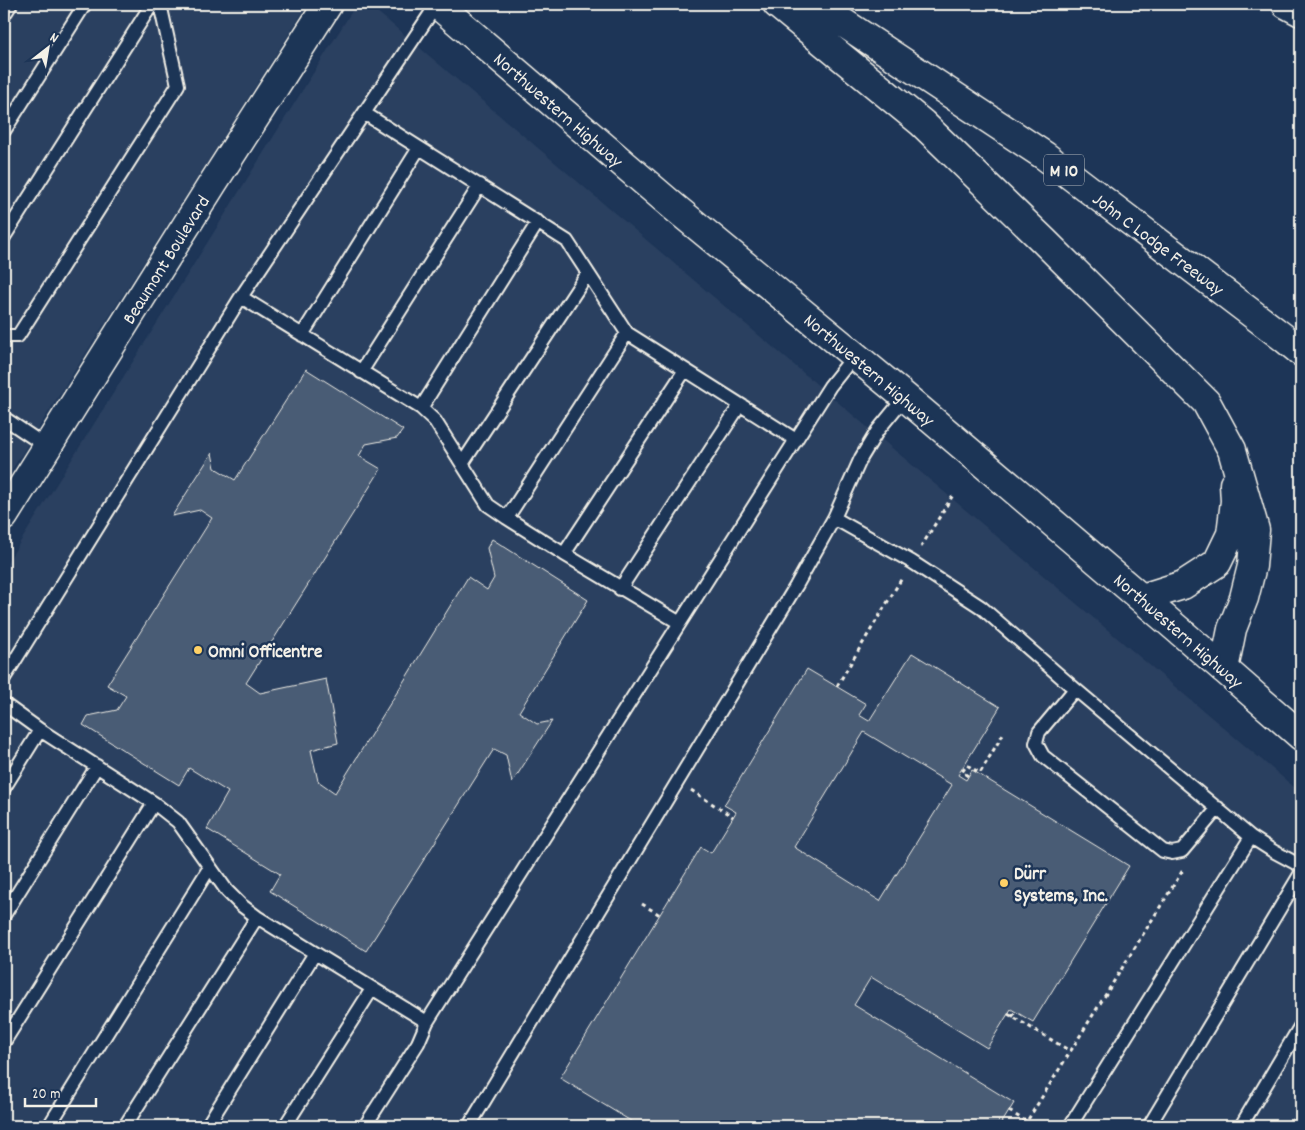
<svg xmlns="http://www.w3.org/2000/svg" width="1305" height="1130" font-family="Dekko,sans-serif">
	<style>
		.built { fill: #2a4060 }
		.building { fill: #485b74; stroke: #f4f1e8; fill-rule: evenodd }
		.lines { fill: none; stroke-linecap: round; stroke-linejoin: round }
		.lane-casing { stroke: #f4f1e8; stroke-width: 16 }
		.secondary-casing { stroke: #f4f1e8; stroke-width: 31 }
		.highway-casing { stroke: #f4f1e8; stroke-width: 31 }
		.path { stroke: #f4f1e8; stroke-width: 3; stroke-dasharray: 4 4; stroke-linecap: butt }
		.lane { stroke: #1d3557; stroke-width: 12 }
		.secondary { stroke: #1d3557; stroke-width: 28 }
		.highway { stroke: #1d3557; stroke-width: 28 }
		.poi-dot { fill: #ffd166; stroke: #1d3557; stroke-width: 2 }
		.labels { text-anchor: middle; stroke-width: 5; stroke-linejoin: round; paint-order: stroke }
		.shield { fill: #1d3557; stroke: #b4b9bc; stroke-width: 1 }
		.shield-label { font-size: 18px; font-weight: bold; fill: #f4f1e8 }
		.street-label { font-size: 19px; fill: #f4f1e8; stroke: #1d3557 }
		.poi-label { font-size: 19px; font-weight: bold; fill: #f4f1e8; stroke: #1d3557; text-anchor: start }
	</style>
	<rect width="100%" height="100%" fill="#1d3557"/>
	<filter id="ink" filterUnits="userSpaceOnUse"><feTurbulence type="fractalNoise" baseFrequency=".02" numOctaves="2"/><feDisplacementMap in="SourceGraphic" scale="10" xChannelSelector="R" yChannelSelector="G"/><feConvolveMatrix kernelMatrix="1 2 1 2 8 2 1 2 1" color-interpolation-filters="sRGB"/></filter>
	<g filter="url(#ink)">
		<!-- built -->
		<path class="built" d="M4,4H308L4,482Z
			M363,4H368L860,421L1301,793V1126H4V568L352,11Z"/>
		<!-- building -->
		<path class="building" d="M306,369L403,430L397,438L366,444L359,456L381,469L246,683L260,693L326,679L338,743L311,750L318,781L335,793L468,577L487,590L494,578L487,548L492,539L588,600L519,712L537,724L552,721L512,783L506,755L494,749L366,951L270,891L280,874L207,829L228,792L189,768L179,785L83,725L88,716L117,710L126,696L107,685L212,518L200,510L172,516L212,453L215,468L235,480Z
			M912,653L1000,707L958,775L966,780L972,770L1129,866L1033,1022L1011,1009L987,1048L871,977L854,1005L1014,1103L1000,1126H639L560,1078L701,847L711,853L733,817L736,812L724,805L807,669L866,704L859,715L869,721ZM864,732L952,785L880,901L794,847Z"/>
		<g class="lines">
			<!-- lane casing -->
			<g class="lane-casing">
				<path id="lane" d="M437,4L241,297L421,408L435,421L488,505L507,518L564,554L680,623
					M4,15L11,4
					M364,113L567,241L627,333L796,440
					M4,131L85,4
					M4,237L152,4
					M302,335L419,148
					M4,336H18L178,85L160,4
					M361,372L480,185
					M421,408L538,222
					M4,418L47,447
					M462,464L588,273
					M507,518L627,333
					M834,518L912,562L981,607L1075,689L1251,837L1273,851L1301,866
					M564,554L685,370
					M620,589L740,405
					M4,678L241,297
					M1075,689L1039,732L1036,743L1043,756L1163,851L1172,853L1182,851L1218,808
					M4,704L40,730L154,803L178,822L227,891L241,905L257,917L315,953L427,1022L830,386L854,356
					M4,788L40,730
					M4,915L97,766
					M4,1042L154,803
					M49,1126L210,867
					M125,1126L257,917
					M207,1126L315,953
					M285,1126L372,989
					M365,1126L418,1043L427,1022
					M469,1126L796,586L834,518L861,458L878,430L905,397
					M1070,1126L1251,837
					M1149,1126L1301,873
					M1241,1126L1301,1025
					M1298,1126L1301,1121"/>
			</g>
			<!-- secondary casing -->
			<g class="secondary-casing">
				<path id="secondary" d="M437,4L674,207L905,397L1024,498L1224,669L1301,736
					M4,516L213,183L328,4"/>
			</g>
			<!-- highway casing -->
			<g class="highway-casing">
				<path id="highway" d="M777,4L922,123L1044,241L1206,402L1232,450L1255,530L1252,566L1244,598L1232,629L1224,669
					M815,4L1045,156L1284,338L1301,352
					M1286,4L1301,12
					M1142,598L1183,585L1217,563L1231,534L1235,501L1234,484"/>
			</g>
			<!-- path -->
			<path class="path" d="M921,547L953,495
				M837,686L902,578
				M968,776L962,772L967,765L980,773L1003,734
				M691,790L733,817
				M642,904L660,915
				M1008,1014L1070,1051
				M1012,1017L1016,1011
				M1009,1111L1027,1122
				M1024,1126L1183,870"/>
			<!-- lane -->
			<use href="#lane" class="lane"/>
			<!-- secondary -->
			<use href="#secondary" class="secondary"/>
			<!-- highway -->
			<use href="#highway" class="highway"/>
		</g>
	</g>
	<!-- markers -->
	<g class="poi-dot">
		<circle cx="198" cy="650" r="5"/>
		<circle cx="1004" cy="883" r="5"/>
	</g>
	<g class="labels">
		<!-- shield labels -->
		<rect class="shield" x="1044" y="154.5" width="40" height="31" rx="4"/>
		<g class="shield-label">
			<text x="1064" y="176">M 10</text>
		</g>
		<!-- street labels -->
		<g class="street-label">
			<text transform="translate(559 109) rotate(41)" y="7">Northwestern Highway</text>
			<text transform="translate(1159 243) rotate(37)" y="7">John C Lodge Freeway</text>
			<text transform="translate(165 259) rotate(-58)" y="7">Beaumont Boulevard</text>
			<text transform="translate(870 369) rotate(40)" y="7">Northwestern Highway</text>
			<text transform="translate(1179 630) rotate(41)" y="7">Northwestern Highway</text>
		</g>
		<!-- poi labels -->
		<g class="poi-label">
			<text x="208" y="657">Omni Officentre</text>
			<text x="1014" y="879">Dürr<tspan x="1014" dy="22">Systems, Inc.</tspan></text>
		</g>
	</g>
	<!-- margin -->
	<rect width="1305" height="1130" fill="none" stroke="#1d3557" stroke-width="20"/>
	<rect x="10" y="10" width="1285" height="1110" fill="none" stroke="#f4f1e8" stroke-width="2" filter="url(#ink)"/>
	<!-- north arrow -->
	<g transform="translate(48 48) rotate(31)" stroke="#1d3557" stroke-width="4" paint-order="stroke">
	<path d="M0-4L9 19L0 12L-9 19Z" fill="#f4f1e8"/>
	<text y="-8" font-size="14" font-weight="bold" text-anchor="middle" fill="#f4f1e8">N</text>
	</g>
	<!-- scale -->
	<path d="M25 1098v8h71v-8" fill="none" stroke="#f4f1e8" stroke-width="2.5"/>
	<text x="32" y="1098" font-size="15" fill="#f4f1e8" stroke="#1d3557" stroke-width="4" paint-order="stroke">20 m</text>
</svg>
